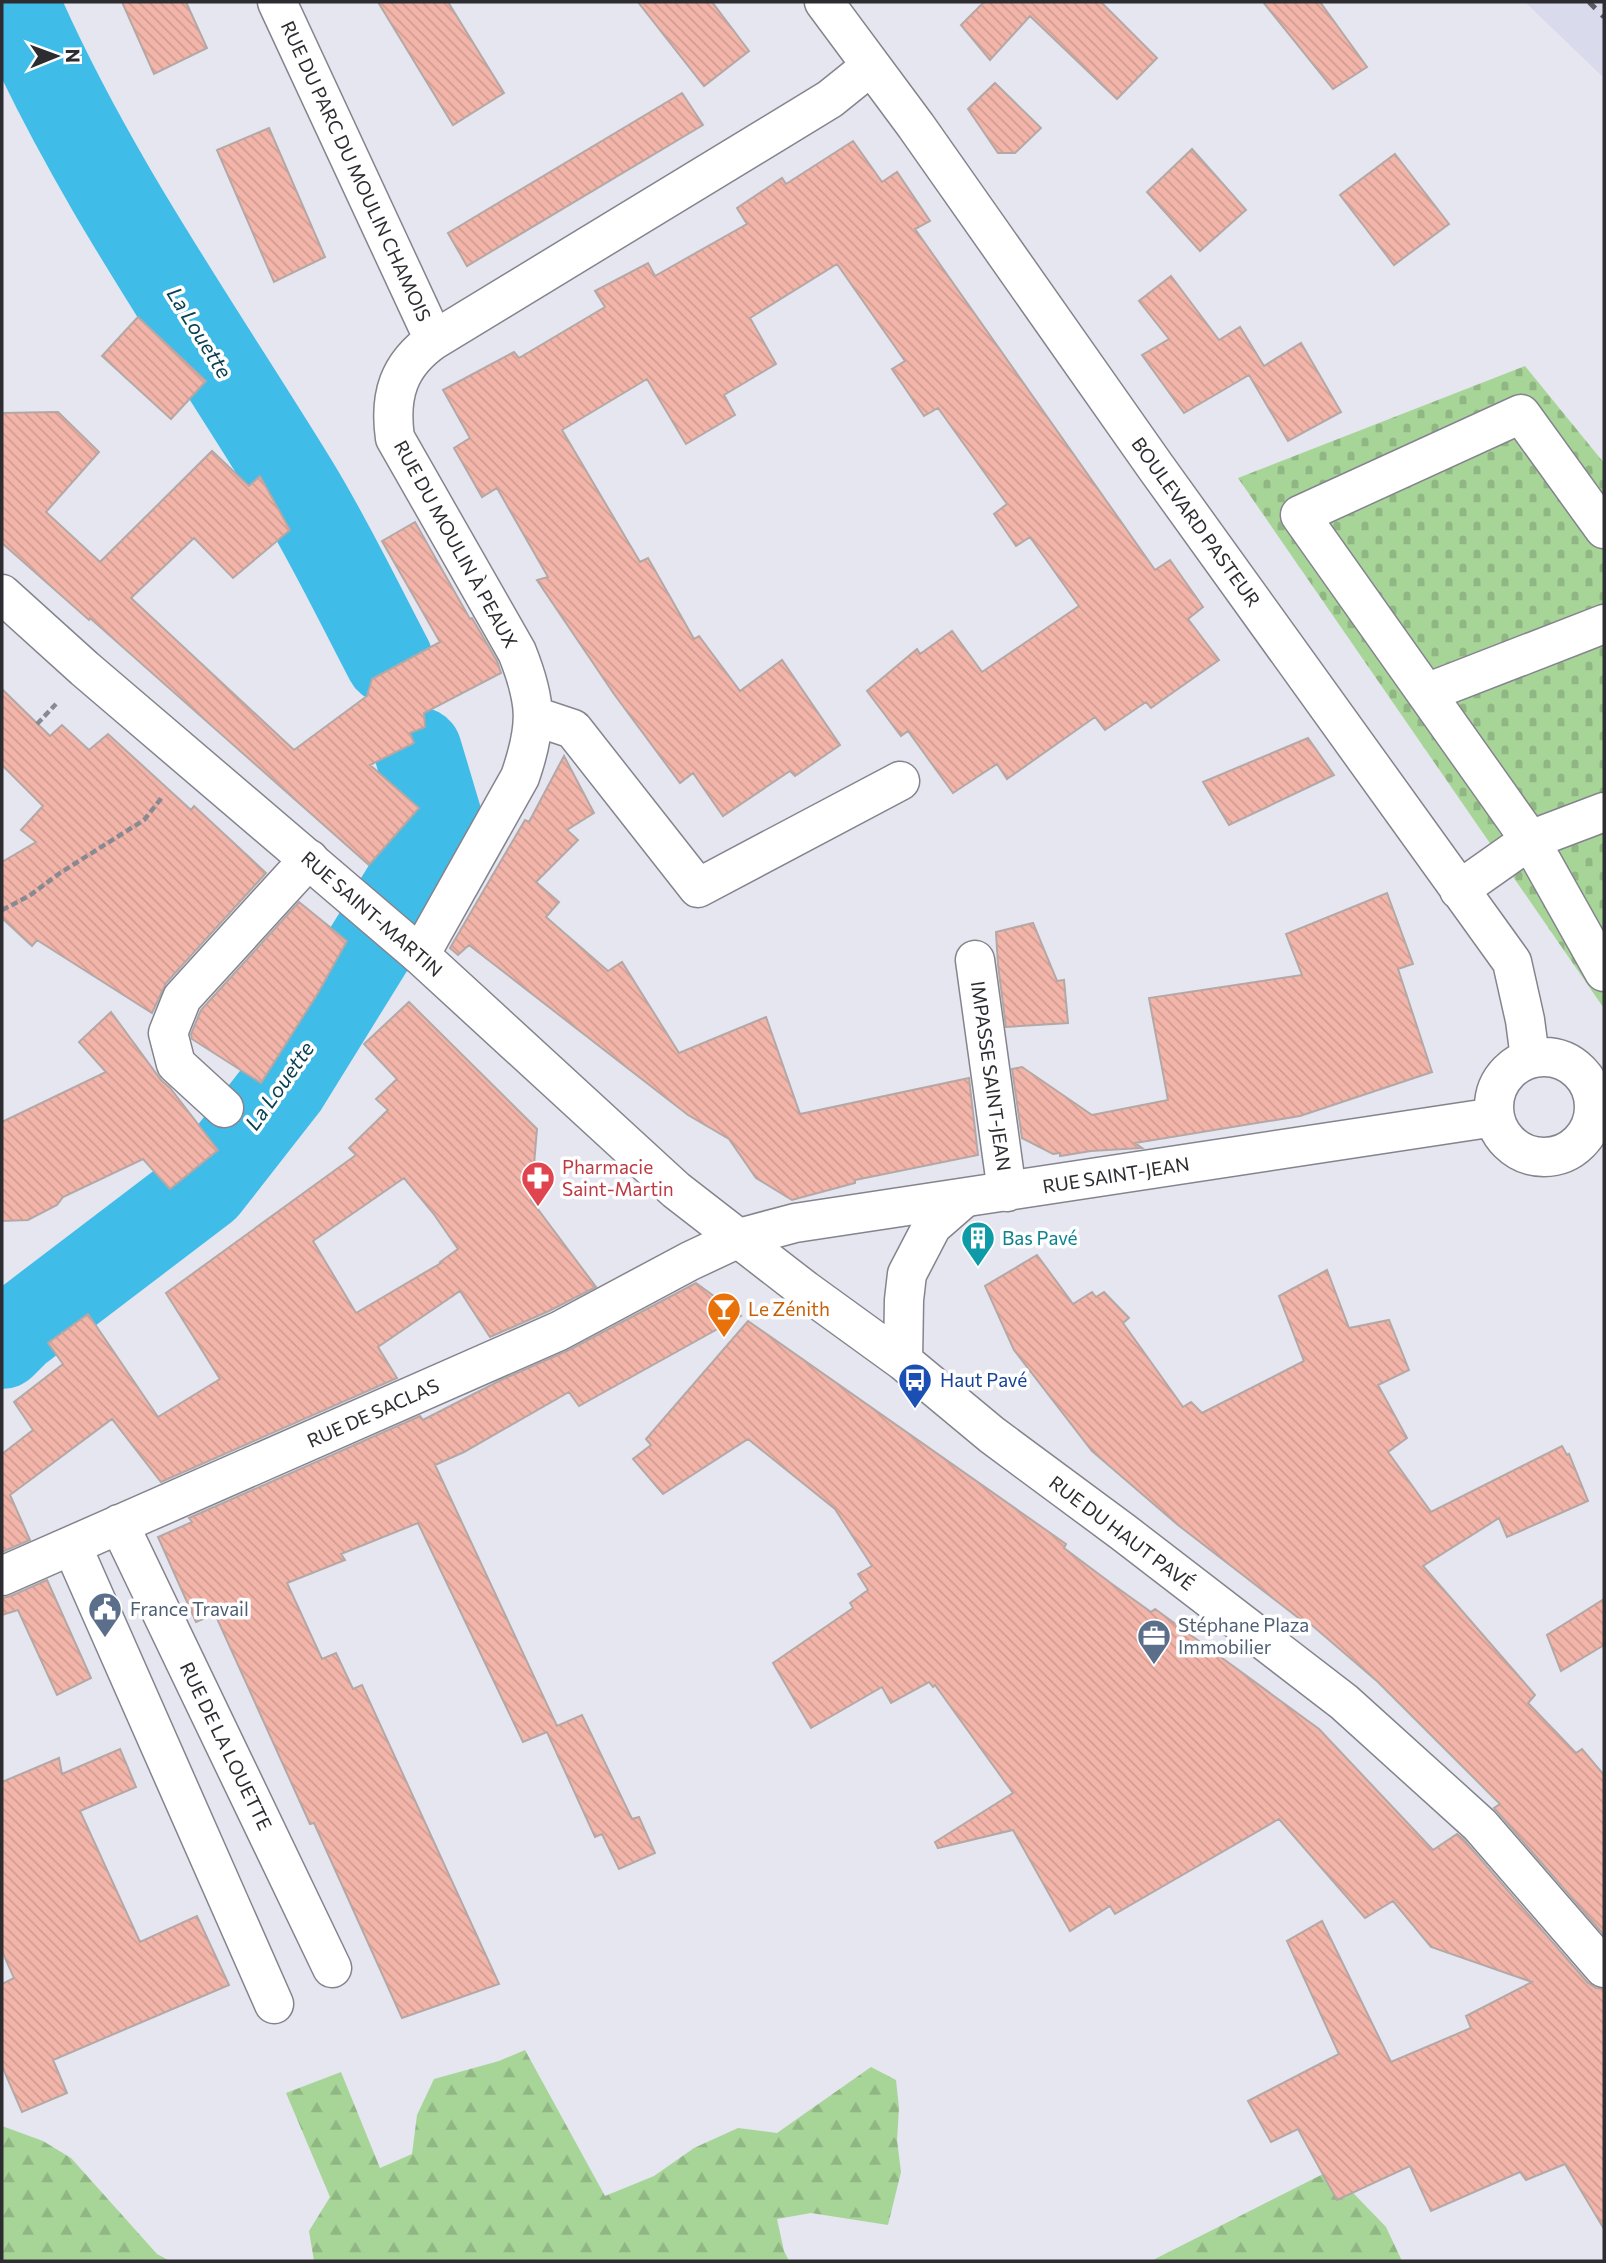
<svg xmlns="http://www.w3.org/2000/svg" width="1606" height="2263" font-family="Commissioner,sans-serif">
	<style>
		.built { fill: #d9daeb }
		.forest { fill: url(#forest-firs) }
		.cemetery { fill: url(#cemetery-stones) }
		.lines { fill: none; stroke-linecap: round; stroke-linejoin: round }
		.river { stroke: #3fbce8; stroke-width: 88 }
		.building { fill: url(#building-back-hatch); stroke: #b4a8a6; stroke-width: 2; fill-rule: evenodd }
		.minor-casing { stroke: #84848e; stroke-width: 41 }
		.major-casing { stroke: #84848e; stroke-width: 41 }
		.path { stroke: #898a91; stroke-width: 4.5; stroke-dasharray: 7 3.5; stroke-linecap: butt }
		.minor { stroke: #fff; stroke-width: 38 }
		.major { stroke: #fff; stroke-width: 38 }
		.rail { stroke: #5d5d63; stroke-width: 5; stroke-dasharray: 9 9; stroke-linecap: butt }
		.labels { text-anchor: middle; stroke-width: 7; stroke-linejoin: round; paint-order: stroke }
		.street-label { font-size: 19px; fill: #2d2d31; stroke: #fff }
		.health-label { font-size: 19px; fill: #be3a42; stroke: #fff; text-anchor: start }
		.culture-label { font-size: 19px; fill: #0d838f; stroke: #fff; text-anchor: start }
		.food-label { font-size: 19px; fill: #c56008; stroke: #fff; text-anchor: start }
		.transit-label { font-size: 19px; fill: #164399; stroke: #fff; text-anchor: start }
		.service-label { font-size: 19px; fill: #4e5e75; stroke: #fff; text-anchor: start }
		.water-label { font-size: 21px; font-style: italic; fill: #094052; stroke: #fff }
	</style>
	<defs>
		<pattern id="forest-firs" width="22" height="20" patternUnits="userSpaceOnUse" patternTransform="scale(1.75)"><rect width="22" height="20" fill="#a7d597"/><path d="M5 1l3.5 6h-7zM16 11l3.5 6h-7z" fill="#90b783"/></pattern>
		<pattern id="cemetery-stones" width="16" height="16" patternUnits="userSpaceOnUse" patternTransform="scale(1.75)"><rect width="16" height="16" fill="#a7d597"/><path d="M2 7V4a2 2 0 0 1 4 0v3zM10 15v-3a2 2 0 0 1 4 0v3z" fill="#90b783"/></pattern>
		<pattern id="building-back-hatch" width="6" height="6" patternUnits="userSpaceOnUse" patternTransform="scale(1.75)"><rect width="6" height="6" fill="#f3b5a9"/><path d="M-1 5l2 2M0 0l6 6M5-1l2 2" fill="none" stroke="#d19c92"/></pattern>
	</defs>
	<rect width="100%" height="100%" fill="#e5e6f0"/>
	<!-- built -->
	<path class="built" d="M1525,2H1604V78Z
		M2,13L14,43L2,49Z"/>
	<!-- forest -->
	<path class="forest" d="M525,2050L605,2196L654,2176L694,2148L738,2128L777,2133L871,2067L896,2080L899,2108L897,2140L901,2172L888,2225L811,2213L777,2219L784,2251L789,2261H314L309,2231L330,2197L286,2093L341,2072L380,2168L412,2154L417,2115L434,2079L499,2061Z
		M2,2126L43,2141L71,2158L157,2254L170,2261H2Z
		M1331,2170L1386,2227L1402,2261H1151Z"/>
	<!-- cemetery -->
	<path class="cemetery" d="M1525,366L1604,463L1603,1007L1238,478Z"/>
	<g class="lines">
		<!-- river -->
		<path class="river" d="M15,2C89,173 197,325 294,483C329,540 358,601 389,660
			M2,1345L17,1330L205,1187L284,1086L437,839L438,818L418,751"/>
	</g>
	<!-- building -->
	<path class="building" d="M122,2H186L207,48L154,74Z
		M378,2H448L504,93L453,125Z
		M638,2H712L749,51L704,86Z
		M984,2H1101L1157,58L1117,99L1030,16L990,60L961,25Z
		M1263,2H1320L1367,67L1333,89Z
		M995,83L1041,128L1015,153H998L968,109Z
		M682,93L703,125L467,266L448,233Z
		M269,128L325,257L274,282L217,150Z
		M853,141L882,182L897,172L930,221L915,229L1155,570L1170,560L1203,607L1188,619L1219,660L1151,708L1146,702L1105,730L1095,717L1007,779L997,764L953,793L908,731L901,736L867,691L917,649L920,654L952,631L982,672L1079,606L1030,537L1016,546L994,514L1007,504L938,408L924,416L892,369L905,361L837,264L750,318L776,364L724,395L735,415L686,444L647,379L562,430L640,562L648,558L694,639L699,636L740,691L782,660L840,745L795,776L790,771L723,816L693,773L680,783L614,694L537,580L548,577L497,488L482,497L454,448L470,438L443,390L514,352L519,358L605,307L595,291L648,263L655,276L747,224L737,208L782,178L786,184Z
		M1192,149L1246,210L1200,251L1147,192Z
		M1395,154L1449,224L1394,265L1340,195Z
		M1171,276L1219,340L1240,327L1264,366L1301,343L1341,412L1288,441L1249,375L1184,413L1142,355L1169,339L1139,301Z
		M138,317L206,381L171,419L102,356Z
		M58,412L99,452L46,512L100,562L212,451L249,486L260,476L290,530L233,578L194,538L131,598L294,750L367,696L372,679L440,642L382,541L415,522L470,619L472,618L497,661L501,673L424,713L425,727L410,733L414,743L370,765L419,808L369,865L90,618L89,620L2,543V413Z
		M2,689L50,736L62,725L89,750L108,734L191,810L194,806L266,873L166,983L152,1013L37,940L32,946L2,918V862L36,842L21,830L43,806L2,765Z
		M1308,738L1334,775L1229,825L1203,782Z
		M564,756L594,813L567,830L578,840L536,882L559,902L546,917L608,971L622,962L679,1053L766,1017L800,1114L969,1078L978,1155L855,1180V1183L792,1200L756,1178L729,1139L688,1115L469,945L458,955L450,948L525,820L529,822Z
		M1387,893L1413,964L1398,969L1432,1072L1300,1116L1135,1143L1142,1148L1091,1151L1060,1156V1153L1053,1154L1022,1138L1012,1069L1022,1067L1092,1115L1168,1100L1149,998L1302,975L1286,934Z
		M299,902L347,941L318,993L261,1083L192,1039L191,1034L201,1010Z
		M1033,923L1057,981L1064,980L1068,1023L1006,1027L998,965L996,932Z
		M409,1002L537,1129L531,1200L596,1287L549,1311L490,1337L460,1291L378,1347L397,1378L161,1482L112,1419L10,1495L30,1540L2,1552V1454L33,1430L14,1402L63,1364L48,1343L88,1314L158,1417L220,1379L166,1293L356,1155L349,1148L388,1110L376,1099L397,1079L364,1044ZM404,1178L433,1213L458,1249L440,1262L441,1263L356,1313L313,1241Z
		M111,1012L161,1080L170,1088L218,1150L170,1189L143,1159L63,1197L57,1205L28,1220L2,1221V1122L106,1072L79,1042Z
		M1037,1255L1073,1304L1092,1292L1096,1297L1104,1292L1129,1318L1123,1323L1183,1407L1191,1402L1202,1413L1304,1361L1279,1296L1327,1270L1349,1328L1389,1320L1409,1370L1378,1385L1407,1438L1388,1452L1431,1512L1562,1446L1567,1455L1569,1454L1588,1501L1507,1537L1499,1518L1423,1566L1535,1695L1528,1703L1576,1753L1582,1749L1604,1775V1935L1494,1808L1500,1804L1378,1682L1307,1621L1305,1623L1178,1525L1092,1451L1014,1350L985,1286Z
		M696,1283L741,1316L579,1406L569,1392L464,1452L435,1465L557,1726L582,1715L632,1819L639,1817L655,1853L619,1869L602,1834L595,1837L547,1732L523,1742L418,1523L341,1554L345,1560L287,1583L322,1659L336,1653L353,1689L362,1685L499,1984L402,2018L314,1823L310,1824L215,1614L196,1622L158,1537L192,1522L189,1518L420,1416L423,1420L501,1380L569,1350Z
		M748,1321L1066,1544L1064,1548L1112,1584L1151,1612L1155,1609L1319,1729L1433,1850L1457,1834L1464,1840L1587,1982L1596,1988L1604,1989V2229L1565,2164L1526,2180L1520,2172L1431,2211L1410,2166L1337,2200L1298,2129L1271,2142L1248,2101L1339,2054L1287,1941L1322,1921L1391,2062L1471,2028L1466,2016L1532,1982L1431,1947L1393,1901L1365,1918L1279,1819L1115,1914L1110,1906L1070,1931L1013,1830L938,1848L935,1842L1013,1793L935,1685L933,1687L929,1682L891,1703L882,1687L811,1728L773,1663L853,1608L850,1603L868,1590L858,1574L872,1566L835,1509L748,1439L663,1494L633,1459L651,1445L646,1439Z
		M47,1580L91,1678L57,1695L18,1610L2,1615V1598L11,1596Z
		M1604,1599V1645L1561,1671L1547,1635Z
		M120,1749L136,1787L80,1811L140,1942L197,1916L229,1985L53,2060L67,2093L22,2112L2,2066V1984L14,1978L2,1951V1782L59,1758L62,1774Z"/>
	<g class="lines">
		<!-- minor casing -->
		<g class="minor-casing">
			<path id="minor" d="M277,2L434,340
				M824,2L916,126L1155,466L1512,962L1525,1020L1530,1058
				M1604,529L1521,414L1300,515L1530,840L1604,972
				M1426,693L1604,624
				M534,716L573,729L698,888L900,781
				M1459,890L1530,840L1604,812
				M420,955L520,777C538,725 537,702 517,652L395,438C389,396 398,365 434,340L830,99L871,66
				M975,960L1007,1192
				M1494 1107a50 50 0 1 1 100 0a50 50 0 1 1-100 0Z
				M224,1108L176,1064L168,1033L182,998L309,859
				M119,1524L332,1968
				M72,1546L274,2004
				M2,1576L559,1331L690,1261L739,1238L795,1223L1495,1117"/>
		</g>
		<!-- major casing -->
		<g class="major-casing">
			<path id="major" d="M2,594L85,669L420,955L676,1190L805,1290L903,1361L992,1435L1123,1532L1344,1702L1480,1825L1604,1968
				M903,1361L904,1300L907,1274L932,1226L963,1199"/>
		</g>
		<!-- path -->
		<path class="path" d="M37,724L56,704
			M2,910L29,896L60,873L144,820L163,796"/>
		<!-- minor -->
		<use href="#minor" class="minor"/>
		<!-- major -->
		<use href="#major" class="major"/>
		<!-- rail -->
		<path class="rail" d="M1589,2L1604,17"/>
	</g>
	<!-- icons -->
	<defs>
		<g id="pharmacy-pin" transform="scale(1.75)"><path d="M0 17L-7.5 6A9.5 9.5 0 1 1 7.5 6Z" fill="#e0444e" stroke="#fff"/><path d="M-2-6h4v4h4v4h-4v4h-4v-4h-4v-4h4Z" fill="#fff"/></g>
		<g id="building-pin" transform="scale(1.75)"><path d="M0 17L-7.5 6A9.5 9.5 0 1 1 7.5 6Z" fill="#0f9aa8" stroke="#fff"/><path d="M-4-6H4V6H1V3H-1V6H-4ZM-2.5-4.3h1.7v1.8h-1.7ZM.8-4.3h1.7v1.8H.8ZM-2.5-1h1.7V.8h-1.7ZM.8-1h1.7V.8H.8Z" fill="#fff"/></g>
		<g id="bar-pin" transform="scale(1.75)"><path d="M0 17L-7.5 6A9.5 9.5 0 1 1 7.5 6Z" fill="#e8710a" stroke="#fff"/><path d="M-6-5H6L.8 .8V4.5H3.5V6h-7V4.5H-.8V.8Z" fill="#fff"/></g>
		<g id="bus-pin" transform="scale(1.75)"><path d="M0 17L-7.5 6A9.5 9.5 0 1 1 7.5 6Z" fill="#1a4fb4" stroke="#fff"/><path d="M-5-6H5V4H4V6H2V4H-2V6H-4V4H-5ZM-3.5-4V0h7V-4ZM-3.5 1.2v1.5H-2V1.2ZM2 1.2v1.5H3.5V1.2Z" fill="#fff"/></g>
		<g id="civic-pin" transform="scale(1.75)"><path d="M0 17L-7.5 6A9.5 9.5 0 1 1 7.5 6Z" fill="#5c6f8a" stroke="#fff"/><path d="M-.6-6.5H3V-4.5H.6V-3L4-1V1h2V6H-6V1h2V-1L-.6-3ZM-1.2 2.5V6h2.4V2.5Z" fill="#fff"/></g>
		<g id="office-pin" transform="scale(1.75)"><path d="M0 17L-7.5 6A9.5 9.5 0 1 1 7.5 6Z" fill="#5c6f8a" stroke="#fff"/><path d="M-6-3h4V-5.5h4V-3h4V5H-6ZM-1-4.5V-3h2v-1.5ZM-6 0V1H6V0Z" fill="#fff"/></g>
	</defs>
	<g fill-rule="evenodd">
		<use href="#pharmacy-pin" x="538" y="1178"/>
		<use href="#building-pin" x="978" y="1238"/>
		<use href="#bar-pin" x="724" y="1309"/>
		<use href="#bus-pin" x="915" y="1380"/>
		<use href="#civic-pin" x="105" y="1609"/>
		<use href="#office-pin" x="1154" y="1636"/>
	</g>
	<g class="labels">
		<!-- street labels -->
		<g class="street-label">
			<text transform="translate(356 171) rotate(65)" y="7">RUE DU PARC DU MOULIN CHAMOIS</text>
			<text transform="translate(1196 522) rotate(54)" y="7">BOULEVARD PASTEUR</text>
			<text transform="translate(456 544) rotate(61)" y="7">RUE DU MOULIN À PEAUX</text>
			<text transform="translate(372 914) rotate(41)" y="7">RUE SAINT-MARTIN</text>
			<text transform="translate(991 1076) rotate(82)" y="7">IMPASSE SAINT-JEAN</text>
			<text transform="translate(1116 1175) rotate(-9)" y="7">RUE SAINT-JEAN</text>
			<text transform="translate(373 1413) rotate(-24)" y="7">RUE DE SACLAS</text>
			<text transform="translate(1122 1533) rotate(37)" y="7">RUE DU HAUT PAVÉ</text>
			<text transform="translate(226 1746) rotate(64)" y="7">RUE DE LA LOUETTE</text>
		</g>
		<!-- health labels -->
		<g class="health-label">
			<text x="562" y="1174">Pharmacie<tspan x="562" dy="22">Saint-Martin</tspan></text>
		</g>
		<!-- culture labels -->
		<g class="culture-label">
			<text x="1002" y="1245">Bas Pavé</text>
		</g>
		<!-- food labels -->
		<g class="food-label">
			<text x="748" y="1316">Le Zénith</text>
		</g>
		<!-- transit labels -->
		<g class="transit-label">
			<text x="940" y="1387">Haut Pavé</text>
		</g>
		<!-- service labels -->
		<g class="service-label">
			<text x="130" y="1616">France Travail</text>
			<text x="1178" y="1632">Stéphane Plaza<tspan x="1178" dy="22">Immobilier</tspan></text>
		</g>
		<!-- water labels -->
		<g class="water-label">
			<text transform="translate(199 333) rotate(58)" y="7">La Louette</text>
			<text transform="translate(280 1086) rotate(-55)" y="7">La Louette</text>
		</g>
	</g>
	<!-- border -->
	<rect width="1606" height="2263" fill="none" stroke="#2d2d31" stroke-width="7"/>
	<!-- north arrow -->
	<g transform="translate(56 56) rotate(89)" stroke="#ffffff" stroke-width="5" paint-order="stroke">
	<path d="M0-5L12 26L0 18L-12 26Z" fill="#2d2d31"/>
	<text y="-10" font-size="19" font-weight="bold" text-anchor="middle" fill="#2d2d31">N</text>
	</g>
</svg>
